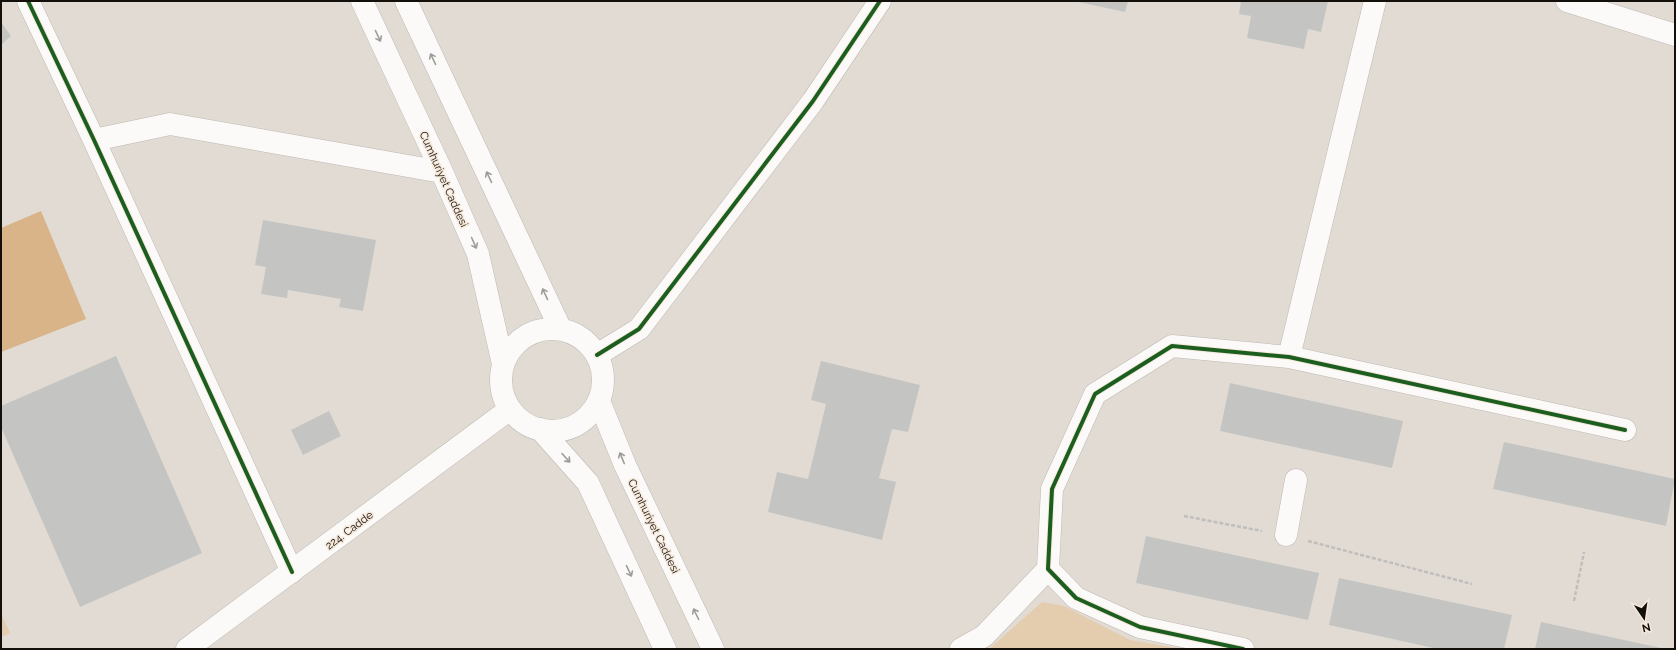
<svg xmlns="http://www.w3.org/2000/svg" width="1676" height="650" font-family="Raleway,sans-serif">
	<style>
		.green { fill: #e4ccaf }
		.water { fill: #d8b488 }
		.building { fill: #c4c5c2 }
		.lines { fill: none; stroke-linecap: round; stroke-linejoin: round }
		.minor-casing { stroke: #beb8b2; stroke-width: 23 }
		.path { stroke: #c0bebc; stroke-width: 2.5; stroke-dasharray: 4 2; stroke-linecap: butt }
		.minor { stroke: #fbfaf9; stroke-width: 22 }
		.cycleway-casing { stroke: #f6e9db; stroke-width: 6 }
		.cycleway { stroke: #1b5e20; stroke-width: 4 }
		.oneway { stroke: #9e9c99 }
		.labels { text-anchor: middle; stroke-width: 3; stroke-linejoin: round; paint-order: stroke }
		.street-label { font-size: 11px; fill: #130f0a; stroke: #f6e9db }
	</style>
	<rect width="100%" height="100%" fill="#e2dbd4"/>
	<!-- green -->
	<path class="green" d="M1042,602L1064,606L1130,640L1183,649H989Z
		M1,613L10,633L1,637Z"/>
	<!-- water -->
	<path class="water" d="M41,211L86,319L1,352V228Z"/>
	<!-- building -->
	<path class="building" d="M1074,1H1128L1125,12Z
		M1241,1H1328L1321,32L1308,29L1304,49L1247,38L1251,16L1239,14Z
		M1,22L11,36L1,45Z
		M263,220L376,240L363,311L339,307L341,299L288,290L287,298L261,294L266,267L255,265Z
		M116,356L202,553L80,607L1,427V406Z
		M821,361L920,385L908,432L892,429L879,478L896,482L882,540L768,512L777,472L808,479L826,404L811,400Z
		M1230,383L1403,421L1392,468L1220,431Z
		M329,411L341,436L303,455L291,430Z
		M1504,442L1675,479L1666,526L1493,489Z
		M1146,536L1319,573L1308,620L1136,583Z
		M1339,578L1512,615L1504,649H1438L1329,625Z
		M1541,622L1661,648V649H1535Z"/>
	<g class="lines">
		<!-- minor casing -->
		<g class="minor-casing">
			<path id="minor" d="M28,1L94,140L292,572
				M362,1L442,172L478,254L503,364
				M406,1L561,330
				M1567,1L1675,35
				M94,140L170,124L442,172
				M501 380a51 51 0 1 1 102 0a51 51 0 1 1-102 0Z
				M597,355L639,329L813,101L880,1
				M1289,357L1375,1
				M599,401L625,465L713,649
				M540,429L588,483L665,649
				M1286,535L1296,480
				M187,649L510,409
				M961,649L984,636L1048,569
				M1243,649L1140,627L1076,598L1048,569L1052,489L1095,394L1172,346L1289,357L1625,430"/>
		</g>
		<!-- path -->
		<path class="path" d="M1184,516L1262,531
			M1308,541L1472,584
			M1574,601L1584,552"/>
		<!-- minor -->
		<use href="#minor" class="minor"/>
		<!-- cycleway casing -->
		<g class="cycleway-casing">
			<path id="cycleway" d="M28,1L94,140L292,572
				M597,355L639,329L813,101L880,1
				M1243,649L1140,627L1076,598L1048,569L1052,489L1095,394L1172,346L1289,357L1625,430"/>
		</g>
		<!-- cycleway -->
		<use href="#cycleway" class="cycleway"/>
	</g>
	<!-- one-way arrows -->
	<defs><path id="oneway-shaft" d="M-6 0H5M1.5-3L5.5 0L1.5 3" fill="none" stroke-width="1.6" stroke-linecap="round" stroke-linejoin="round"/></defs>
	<g class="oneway">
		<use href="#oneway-shaft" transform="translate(378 36) rotate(65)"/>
		<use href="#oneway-shaft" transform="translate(433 59) rotate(-115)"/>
		<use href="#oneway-shaft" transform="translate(489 177) rotate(-115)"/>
		<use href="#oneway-shaft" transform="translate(474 243) rotate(66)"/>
		<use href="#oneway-shaft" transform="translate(545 294) rotate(-115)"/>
		<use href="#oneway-shaft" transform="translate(566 458) rotate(48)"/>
		<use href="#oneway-shaft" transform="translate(622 458) rotate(-112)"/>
		<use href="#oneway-shaft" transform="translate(629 571) rotate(65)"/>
		<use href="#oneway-shaft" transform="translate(696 614) rotate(-116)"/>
	</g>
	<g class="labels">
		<!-- street labels -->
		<g class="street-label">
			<text transform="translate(444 179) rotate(66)" y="4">Cumhuriyet Caddesi</text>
			<text transform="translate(654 526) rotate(64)" y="4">Cumhuriyet Caddesi</text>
			<text transform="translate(349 530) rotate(-37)" y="4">224. Cadde</text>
		</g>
	</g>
	<!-- border -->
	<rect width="1676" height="650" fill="none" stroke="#130f0a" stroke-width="4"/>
	<!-- north arrow -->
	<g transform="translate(1644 618) rotate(167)" stroke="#f6e9db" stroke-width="3" paint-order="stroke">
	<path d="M0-3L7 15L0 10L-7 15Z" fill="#130f0a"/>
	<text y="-6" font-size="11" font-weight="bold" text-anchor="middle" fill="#130f0a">N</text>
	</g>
</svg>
